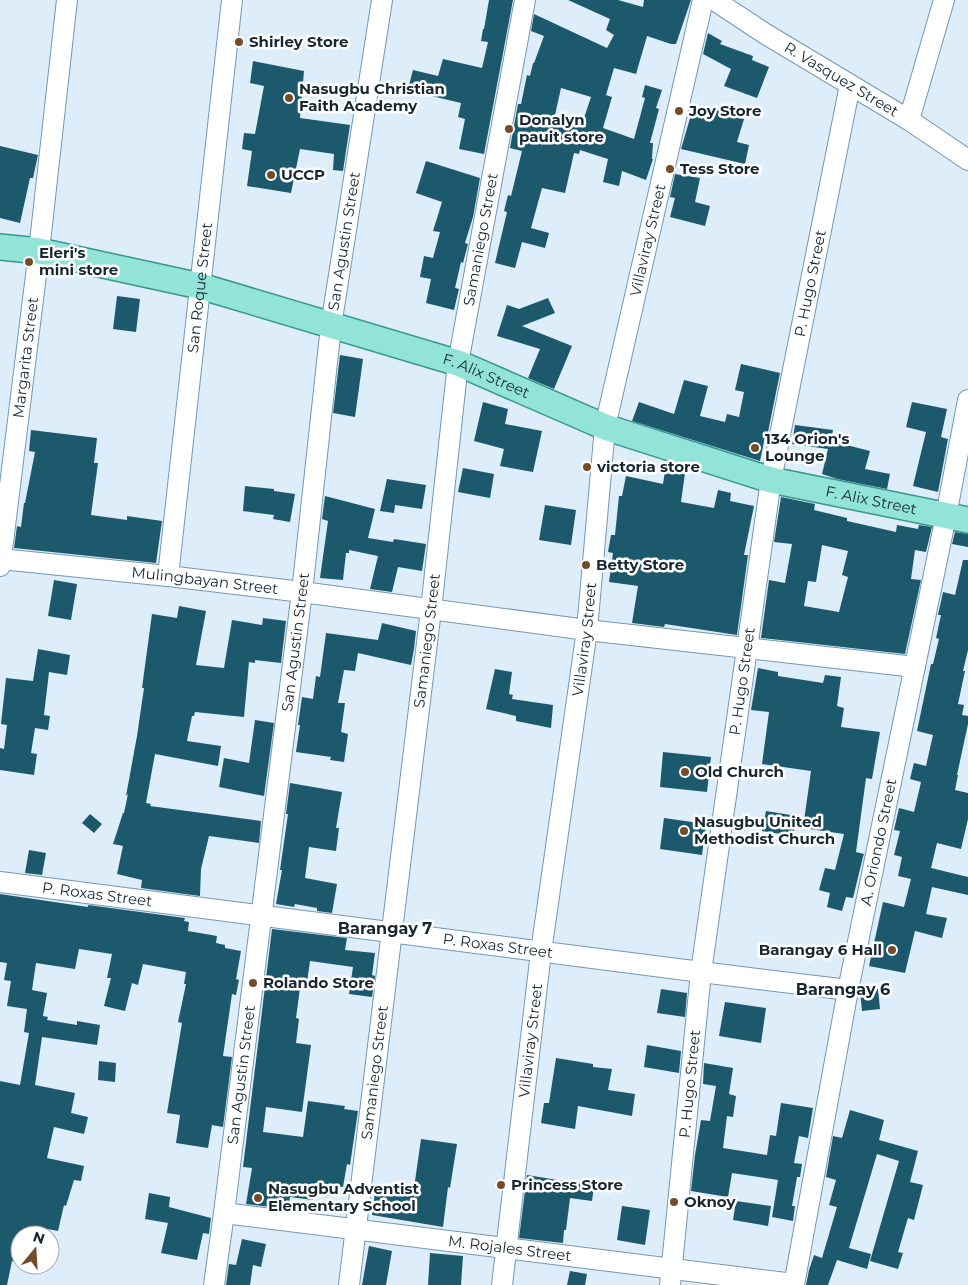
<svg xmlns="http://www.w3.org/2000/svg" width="968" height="1285" font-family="Montserrat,sans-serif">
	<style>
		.building { fill: #1c596c; fill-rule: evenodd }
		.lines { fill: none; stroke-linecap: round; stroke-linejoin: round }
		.minor-casing { stroke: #7298b5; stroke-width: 22 }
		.major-casing { stroke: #38968d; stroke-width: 28 }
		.minor { stroke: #fff; stroke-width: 20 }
		.major { stroke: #92e3d8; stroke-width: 25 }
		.poi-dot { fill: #734d2a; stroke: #fff; stroke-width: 2 }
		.labels { text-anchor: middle; stroke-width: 5; stroke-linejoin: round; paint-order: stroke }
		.poi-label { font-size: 15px; font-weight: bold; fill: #172732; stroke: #fff; text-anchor: start }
		.street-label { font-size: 15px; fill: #172732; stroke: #fff }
		.neighbourhood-label { font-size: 16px; font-weight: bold; fill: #172732; stroke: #fff }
	</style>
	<rect width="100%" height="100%" fill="#ddedfa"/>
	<!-- building -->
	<path class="building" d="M489,0H513L484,154L459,149L465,119L458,117L461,103L423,94L425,88L409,85L413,70L438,76L443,59L482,68L488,42L481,41L483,29H484Z
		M568,0H618L643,7L644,0H691L676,44H671L647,36L636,74L614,68L606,95L612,97L603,128L634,139L645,98L642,97L645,85L662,90L656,108L659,109L650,143H653L652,159H653L646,180L622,171L619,186L603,182L608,159L580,150L579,154L574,153L565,193L542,188L531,228L549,233L545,248L522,242L515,268L495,263L507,212L504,211L508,195L511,196L522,151L510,148L518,104H521L527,75L530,76L533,63H534L544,36L531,31L534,14L607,48L614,35L606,30L610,19ZM561,88L591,97L582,124L555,115Z
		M708,33L722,41L720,44L753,56L752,60L769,67L757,98L724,86L731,69L703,54Z
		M253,61L304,71L300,118L350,125L343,171L333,170L334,154L300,149L291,193L247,186L252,151L242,149L244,133L255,134L264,86L250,83Z
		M713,106L726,109L725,114L744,119L737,142L749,145L745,164L681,149L693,108L712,112Z
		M0,146L38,155L33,178H30L20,223L0,218Z
		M426,161L480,178L473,217L465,243L468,244L463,263L461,262L455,288L459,289L454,310L426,303L431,279L420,277L424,256L433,258L440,232L433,231L442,202L416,193Z
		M675,174L700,178L695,202L710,206L705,226L670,217L675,198L670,197Z
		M117,296L140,299L136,332L113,329Z
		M548,298L555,313L522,326L572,346L554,389L528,378L540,349L497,336L507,305L519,309Z
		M340,355L363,359L355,417L333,413Z
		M741,364L780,373L769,427L768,433L766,432L760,461L632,421L639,402L674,414L684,380L708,386L700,416L725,422L727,414L739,417L744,392L735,390Z
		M483,402L508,409L505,424L542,431L533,472L500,466L504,449L474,441Z
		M912,402L947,409L941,437L948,439L938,492L913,486L926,432L906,427Z
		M795,425L833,430L831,441L870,451L865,469L890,474L887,489L837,479L822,474L828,449L792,444Z
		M31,430L97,438L94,463H98L91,515L127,520V516L162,521L156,563L14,548L17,526L21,527L24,503H25L35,452L29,451Z
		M463,468L494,474L490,498L458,492Z
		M665,471L685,473L681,502L714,508L718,490L731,493L730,501L754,506L744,555H748L737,635L665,624L664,627L632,623L638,586L609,582L613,553L608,552L611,535H615L619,496H622L626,476L663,484Z
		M387,479L426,485L422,509L395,505L394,513L380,511Z
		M245,486L274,489V491L295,494L290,522L273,519L274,515L243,511Z
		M325,496L375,509L368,538L393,542L394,539L426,544L422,571L398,567L392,592L370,589L378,556L349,550V553H346L343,580L320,578L328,521L322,519Z
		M781,497L815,504L814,510L847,518V521L896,532L897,525L918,529L919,525L932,527L926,552L915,550L911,579L921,580L905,654L761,638L769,580L785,583L792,544L774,542ZM822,545L848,551L842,575L848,577L839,612L804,606L808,581L816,582Z
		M545,505L576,510L571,545L539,540Z
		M955,532L968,534V547L952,544Z
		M963,560H968V650L963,671H965L958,704L964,705L962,715L968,716V724L957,775H958L955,790L968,793V819L961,849L937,843L931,868L968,877V895L932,887L926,914L947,918L942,938L915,931L905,973L869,966L883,902L904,907L911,879L898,876L902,857L894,855L900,831L894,830L899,808L914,812L921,782L910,779L914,763L926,766L933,735L917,731L931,664H933L939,639L936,638L941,615H938L943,592L955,595Z
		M54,580L77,584L71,620L48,616Z
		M179,606L206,611L196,665L224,668L232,620L262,625L263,618L286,621L281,663L255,660V663L249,662L244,717L195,712L194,716H192L187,741L221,746L218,766L155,754L146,803L151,804L150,806L261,821L259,843L209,836L201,869L200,896L141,888L142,880L117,874L123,846L113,844L123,813H124L128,794L126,796L137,736L144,688H142L152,614L177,618Z
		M382,623L416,631L414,649L411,665L358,653L355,671L344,670L338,703H345L341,732L348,734L344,762L330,760L331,757L296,752L300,725H298L302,697L313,699L316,676L320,677L326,633L378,640Z
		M38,649L70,655L67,675L49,672L44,715L50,716L48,730L35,728L31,753L37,754L34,775L0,770V748L4,749L7,725L1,724L6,678L33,681Z
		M758,668L778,672V676L823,683L825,675L841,677L837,706L844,708L841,727L880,732L872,779L866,778L856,852L864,854L863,857L853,898L846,897L842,911L827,907L830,893L819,890L825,868L835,870L844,834L803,828L811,771L762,764L769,712L751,710Z
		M495,669L512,672L509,694L513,695L512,699L553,705L551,728L516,721V716L486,709Z
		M255,720L274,723L264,796L219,787L224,758L249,763Z
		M663,752L711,757L707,792L660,787Z
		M290,783L342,792L336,828H339L336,851L309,847L305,878L337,884L332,913L317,911V908L295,904L294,907L276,904L282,870H280L288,814H286Z
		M766,811L797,816L793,836L762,831Z
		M90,814L102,824L94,833L82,823Z
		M664,818L706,824L702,855L660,849Z
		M29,850L46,853L42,875L25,873Z
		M0,894L88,907V905L185,918L184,921L189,922L188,931L217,936L216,943L225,945V948L241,951L236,979L239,980L236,995L232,994L223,1056L232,1057L223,1127L212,1125L208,1148L176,1143L180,1115L167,1113L182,1023L178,1022L186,984H184L186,972L143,964L138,985L132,983L125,1011L104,1006L111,978H107L112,954L79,949L75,969L36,963L32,990L47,993L43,1016L48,1017L47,1020L77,1025V1021L100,1025L97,1045L42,1037L35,1085L75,1093L71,1113L88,1117L84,1134L54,1127L47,1158L84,1166L81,1181L74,1180L66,1206L64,1205L58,1231L42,1228L41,1235H20V1254L18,1263L12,1261L7,1285H0V1081L20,1085L29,1033L24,1032L27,1009L7,1006L11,981L4,980L7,963L0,962Z
		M272,929L347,938L345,950L375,953L372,975L375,976L372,997L349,994L353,967L310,961L306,989L300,988L296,1018L299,1019L296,1043L311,1045L302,1112L266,1107L263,1132L303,1137L308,1101L345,1106L344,1109L358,1111L350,1165L347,1164L343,1187L315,1183L313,1200L290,1197L288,1209L246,1204L252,1168L243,1167Z
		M661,989L687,993L685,1017L657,1013Z
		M878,989L880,1009L862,1011L860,991Z
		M725,1002L766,1008L761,1043L719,1036Z
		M647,1045L681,1051L679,1073L644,1067Z
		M556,1058L593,1064V1067L612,1069L608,1090L635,1094L632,1116L578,1106L575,1129L541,1123L544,1103H549Z
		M99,1061L116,1063L115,1082L98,1080Z
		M704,1063L733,1068L729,1094L736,1096L733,1117L727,1116L723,1148L767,1155L770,1135L776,1136L781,1103L813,1108L808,1138L799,1136L794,1163L802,1164L800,1177H797L792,1206H795L793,1221L772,1217L778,1180L732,1173L728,1197L691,1191L695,1155L701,1120L710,1121L716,1086L703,1084Z
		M850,1110L884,1120L879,1140L918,1151L910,1182L923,1185L914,1220L908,1218L898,1252L903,1253L898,1269L870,1261L899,1161L877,1154L849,1248L871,1254L867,1269L837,1260L828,1285H806L809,1270L814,1255L822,1258L837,1207L829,1205L836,1180L826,1177L833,1136L842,1138Z
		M421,1139L457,1144L450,1188L448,1187L443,1227L372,1215L376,1185L398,1188V1186L414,1188Z
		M527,1175L594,1186L592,1201L570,1198L566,1230H564L563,1243L519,1238Z
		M149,1193L170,1197L169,1207L211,1218L209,1234L203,1233L197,1260L161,1253L168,1223L145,1219Z
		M736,1201L771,1206L768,1226L733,1220Z
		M622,1206L650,1210L645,1245L617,1240Z
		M242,1239L266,1244L261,1267L253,1265L250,1285H226L229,1264L236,1265Z
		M369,1246L392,1251L386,1285H362Z
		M430,1253L463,1256L461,1285H428Z
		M570,1271L587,1274L585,1285H567Z"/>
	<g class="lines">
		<!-- minor casing -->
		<g class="minor-casing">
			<g id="minor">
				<path id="s1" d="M714,0L764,33L909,120L968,160"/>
				<path d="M909,120L944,0"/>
				<path id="s2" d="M0,559L168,576L302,592L587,630L915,667"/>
				<path id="s3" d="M0,566L39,251L67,0"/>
				<path id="s4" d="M168,576L232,0"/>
				<path id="s5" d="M0,882L701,972L848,990"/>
				<path id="s6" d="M224,1213L794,1284"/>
				<path id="s7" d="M214,1285L224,1213L302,592L331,326L382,0"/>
				<path id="s8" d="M349,1285L431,610L458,363L525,0"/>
				<path id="s9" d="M502,1285L541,952L587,630L605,427L703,0"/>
				<path id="s10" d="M670,1285L701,972L771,480L850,85"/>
				<path id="s11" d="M794,1285L848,990L946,516L968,400"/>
			</g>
		</g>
		<!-- major casing -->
		<g class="major-casing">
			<g id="major">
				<path id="s12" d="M0,247L39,251L200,286L458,363L605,427L771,480L968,520"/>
			</g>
		</g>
		<!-- minor -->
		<use href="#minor" class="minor"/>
		<!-- major -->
		<use href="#major" class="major"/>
	</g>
	<!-- markers -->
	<g class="poi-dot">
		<circle cx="239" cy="42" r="5"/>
		<circle cx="289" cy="98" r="5"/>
		<circle cx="679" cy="111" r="5"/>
		<circle cx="509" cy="129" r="5"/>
		<circle cx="670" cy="169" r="5"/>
		<circle cx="271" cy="175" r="5"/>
		<circle cx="29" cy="262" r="5"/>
		<circle cx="755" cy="448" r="5"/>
		<circle cx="587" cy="467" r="5"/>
		<circle cx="586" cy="565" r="5"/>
		<circle cx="685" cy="772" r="5"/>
		<circle cx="684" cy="831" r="5"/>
		<circle cx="892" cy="950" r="5"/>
		<circle cx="253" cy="983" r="5"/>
		<circle cx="501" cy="1185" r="5"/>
		<circle cx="258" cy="1198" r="5"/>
		<circle cx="674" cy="1202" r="5"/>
	</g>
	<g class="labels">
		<!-- poi labels -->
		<g class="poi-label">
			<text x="249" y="47">Shirley Store</text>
			<text x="299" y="94">Nasugbu Christian<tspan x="299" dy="17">Faith Academy</tspan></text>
			<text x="689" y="116">Joy Store</text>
			<text x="519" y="125">Donalyn<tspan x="519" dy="17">pauit store</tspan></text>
			<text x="680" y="174">Tess Store</text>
			<text x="281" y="180">UCCP</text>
			<text x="39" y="258">Eleri's<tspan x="39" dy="17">mini store</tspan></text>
			<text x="765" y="444">134 Orion's<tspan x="765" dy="17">Lounge</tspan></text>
			<text x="597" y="472">victoria store</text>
			<text x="596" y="570">Betty Store</text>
			<text x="695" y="777">Old Church</text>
			<text x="694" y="827">Nasugbu United<tspan x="694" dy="17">Methodist Church</tspan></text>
			<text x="882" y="955" text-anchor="end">Barangay 6 Hall</text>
			<text x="263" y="988">Rolando Store</text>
			<text x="511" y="1190">Princess Store</text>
			<text x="268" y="1194">Nasugbu Adventist<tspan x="268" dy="17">Elementary School</tspan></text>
			<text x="684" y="1207">Oknoy</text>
		</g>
		<!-- street labels -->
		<g class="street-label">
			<text dy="5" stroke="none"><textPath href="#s1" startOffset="150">R. Vasquez Street</textPath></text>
			<text dy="5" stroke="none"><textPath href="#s7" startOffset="1052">San Agustin Street</textPath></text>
			<text dy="5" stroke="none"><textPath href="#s8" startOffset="1054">Samaniego Street</textPath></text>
			<text dy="5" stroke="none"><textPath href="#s9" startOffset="1056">Villaviray Street</textPath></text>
			<text dy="5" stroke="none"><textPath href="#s10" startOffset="1012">P. Hugo Street</textPath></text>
			<text dy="5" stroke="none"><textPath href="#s4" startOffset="290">San Roque Street</textPath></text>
			<text dy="5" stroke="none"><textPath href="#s3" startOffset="210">Margarita Street</textPath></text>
			<text dy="5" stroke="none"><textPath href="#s12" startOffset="504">F. Alix Street</textPath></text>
			<text dy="5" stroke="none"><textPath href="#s12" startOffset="910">F. Alix Street</textPath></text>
			<text dy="5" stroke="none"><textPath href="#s2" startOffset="206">Mulingbayan Street</textPath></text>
			<text dy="5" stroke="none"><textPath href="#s9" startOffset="651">Villaviray Street</textPath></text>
			<text dy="5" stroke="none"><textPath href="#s8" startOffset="649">Samaniego Street</textPath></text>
			<text dy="5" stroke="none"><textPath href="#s7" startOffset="648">San Agustin Street</textPath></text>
			<text dy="5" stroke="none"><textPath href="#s10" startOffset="608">P. Hugo Street</textPath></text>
			<text dy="5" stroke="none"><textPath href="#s11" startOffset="451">A. Oriondo Street</textPath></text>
			<text dy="5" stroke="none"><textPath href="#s5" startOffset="98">P. Roxas Street</textPath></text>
			<text dy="5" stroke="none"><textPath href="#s5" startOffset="502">P. Roxas Street</textPath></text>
			<text dy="5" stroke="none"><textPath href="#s9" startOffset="246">Villaviray Street</textPath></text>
			<text dy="5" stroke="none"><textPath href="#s8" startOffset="214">Samaniego Street</textPath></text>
			<text dy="5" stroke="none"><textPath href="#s7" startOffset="212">San Agustin Street</textPath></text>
			<text dy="5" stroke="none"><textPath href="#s10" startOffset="202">P. Hugo Street</textPath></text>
			<text dy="5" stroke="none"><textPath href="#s6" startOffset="288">M. Rojales Street</textPath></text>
		</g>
		<!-- neighbourhood labels -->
		<g class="neighbourhood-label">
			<text x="385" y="934">Barangay 7</text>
			<text x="843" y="995">Barangay 6</text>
		</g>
	</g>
	<!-- north arrow -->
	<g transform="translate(35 1250) rotate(18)"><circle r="24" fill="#ffffff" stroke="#a2a9ad"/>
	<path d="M0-4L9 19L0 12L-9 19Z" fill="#734d2a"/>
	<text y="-8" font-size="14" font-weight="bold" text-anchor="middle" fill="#172732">N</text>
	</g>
</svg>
